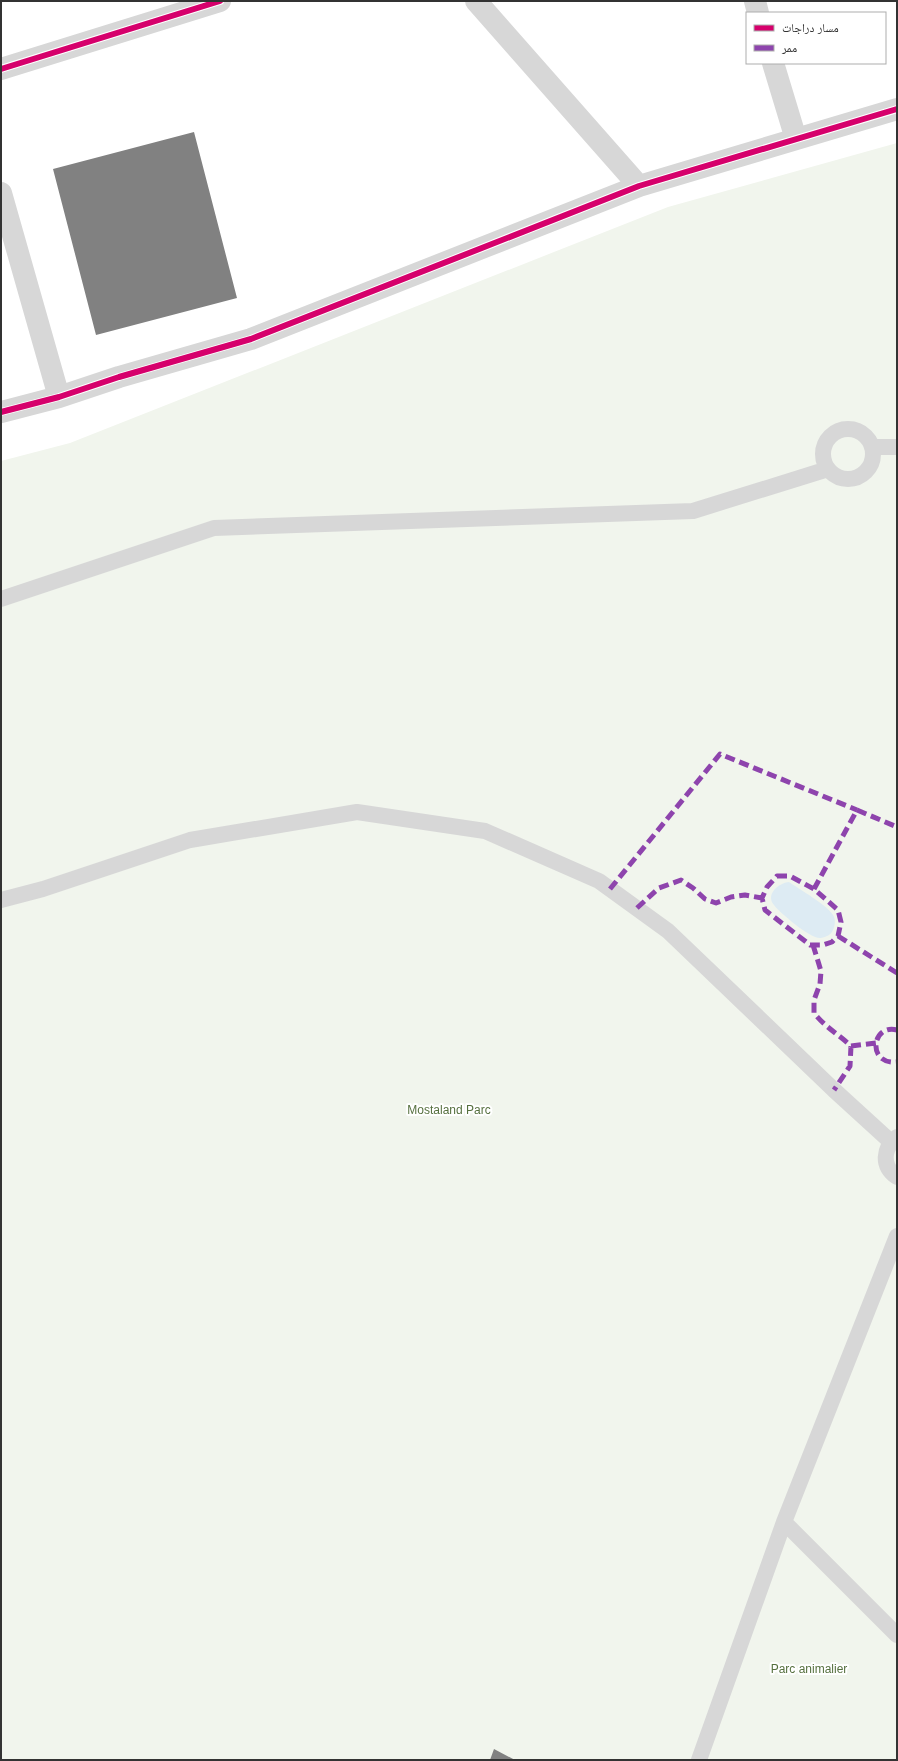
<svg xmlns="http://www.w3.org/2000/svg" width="898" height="1761" font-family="Helvetica,'Noto Naskh Arabic',sans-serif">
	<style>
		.green { fill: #f1f5ed }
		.water { fill: #ddebf3 }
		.building { fill: #818181 }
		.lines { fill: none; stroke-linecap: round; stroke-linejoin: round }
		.lane { stroke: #d7d7d7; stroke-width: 16 }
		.street { stroke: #d7d7d7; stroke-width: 22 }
		.quiet { stroke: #8e44ad; stroke-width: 5; stroke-dasharray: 10 5; stroke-linecap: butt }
		.cycleway-casing { stroke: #fff; stroke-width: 8 }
		.cycleway { stroke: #d6006c; stroke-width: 6 }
		.labels { text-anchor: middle; stroke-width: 4; stroke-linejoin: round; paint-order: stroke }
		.park-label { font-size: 12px; fill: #56703f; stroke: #fff }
	</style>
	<rect width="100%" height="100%" fill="#fff"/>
	<!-- green -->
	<path class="green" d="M897,143V1760H1V461L70,443L668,207Z"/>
	<!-- water -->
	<path class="water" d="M789,882C799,889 827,905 833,915C836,919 835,926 833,930C831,935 826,937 821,938C812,940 780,913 774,905C765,894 779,883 789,882Z"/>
	<!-- building -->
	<path class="building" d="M194,132L237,298L96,335L53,169Z
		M494,1749L515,1760H490Z"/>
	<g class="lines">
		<!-- lane -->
		<path class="lane" d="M823 454a25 25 0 1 1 50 0a25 25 0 1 1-50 0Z
			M873,447H897
			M1,599L214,528L693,511L828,469
			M1,900L43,889L190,840L357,812L485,831L599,881L668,931L834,1090L891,1142
			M897,1137C883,1148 881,1166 897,1177
			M784,1522L897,1635
			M699,1760L784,1522L897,1236"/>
		<!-- street -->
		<path class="street" d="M476,1L639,186
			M755,1L758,13
			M773,63L796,139
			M1,69L220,1
			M1,193L59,397
			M1,412L59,397L119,377L251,339L639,186L897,109"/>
		<!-- quiet -->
		<path class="quiet" d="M777,876H790L814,889L838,910L841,922L838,936L832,942L823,945H810L765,910L762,898L767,887Z
			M610,889L720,754L857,810
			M814,889L857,810L897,827
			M637,908L659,888L681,880L693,888L705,899L716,903L731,897L745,895L762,898
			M838,936L897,973
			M813,945L821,971L820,984L814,1000V1013C825,1027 838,1034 851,1046L850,1066L834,1090
			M897,1030C872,1023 866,1065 897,1062
			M851,1046L876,1043"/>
		<!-- cycleway casing -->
		<g class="cycleway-casing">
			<path id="cycleway" d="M1,69L220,1
				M1,412L59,397L119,377L251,339L639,186L897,109"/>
		</g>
		<!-- cycleway -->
		<use href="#cycleway" class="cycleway"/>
	</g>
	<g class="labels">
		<!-- park labels -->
		<g class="park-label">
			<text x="449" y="1114">Mostaland Parc</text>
			<text x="809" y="1673">Parc animalier</text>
		</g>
	</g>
	<!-- border -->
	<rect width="898" height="1761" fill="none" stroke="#333333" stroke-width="4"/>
	<!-- legend -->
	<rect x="746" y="12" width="140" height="52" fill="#ffffff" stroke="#adadad"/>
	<rect x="754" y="25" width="20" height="6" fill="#d6006c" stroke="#adadad"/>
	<text x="782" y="32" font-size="12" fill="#333333">مسار دراجات</text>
	<rect x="754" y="45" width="20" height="6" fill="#8e44ad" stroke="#adadad"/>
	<text x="782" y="52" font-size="12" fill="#333333">ممر</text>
</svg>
